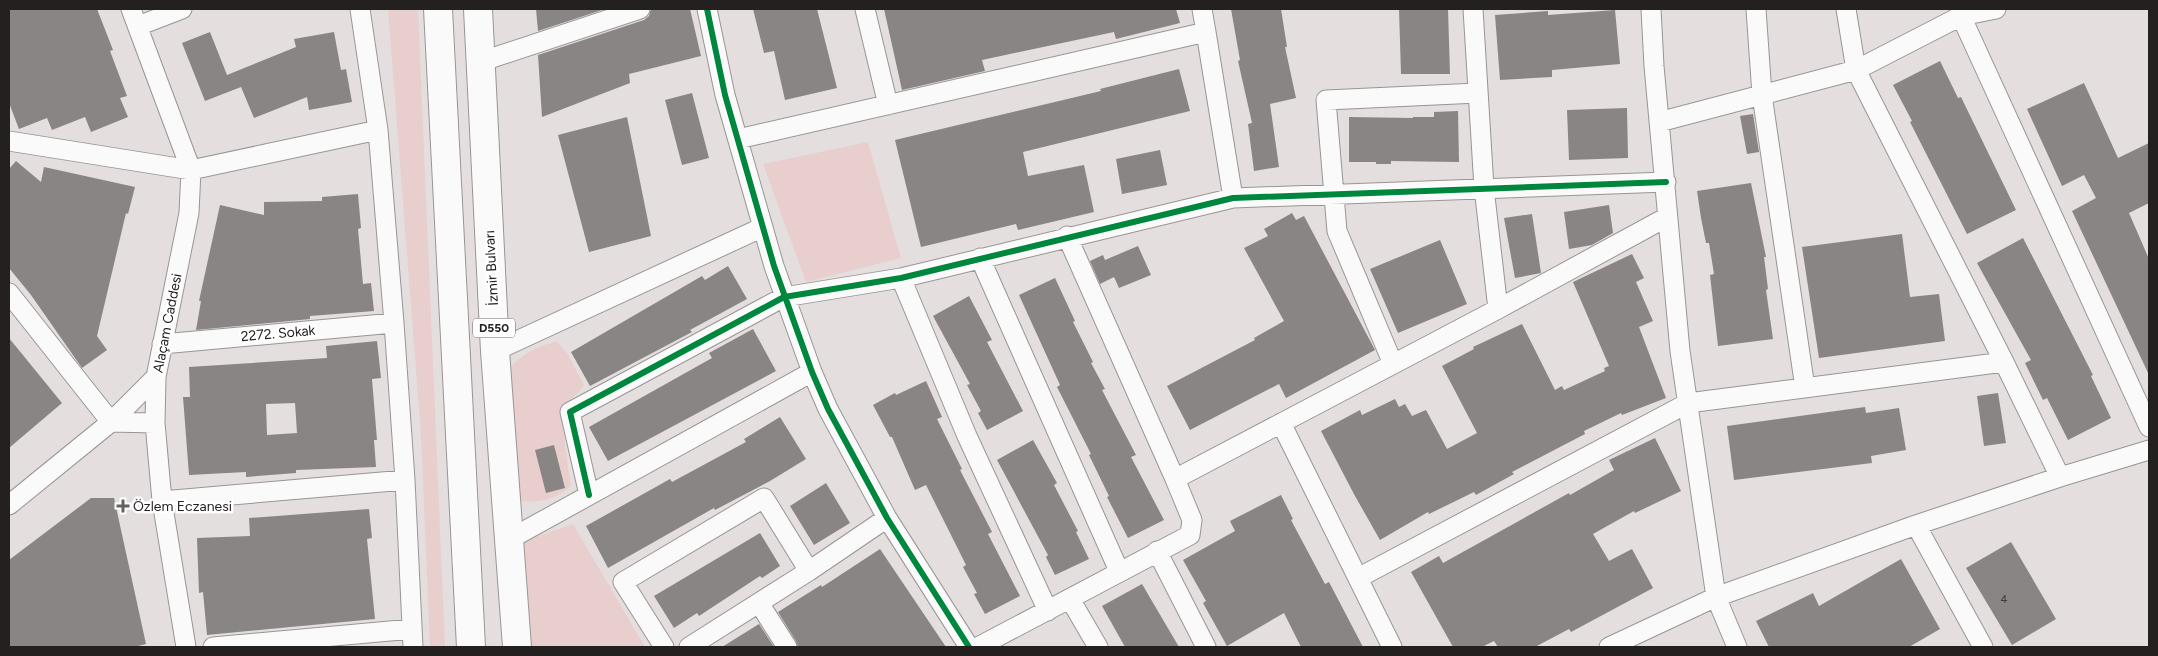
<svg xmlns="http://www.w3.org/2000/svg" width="2158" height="656" font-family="Figtree,sans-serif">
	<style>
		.green { fill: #e8cfce }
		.building { fill: #898585; fill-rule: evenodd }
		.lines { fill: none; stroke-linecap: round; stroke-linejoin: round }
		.minor-casing { stroke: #9a9595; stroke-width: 21 }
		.highway-casing { stroke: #9a9595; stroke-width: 30 }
		.minor { stroke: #fbfafa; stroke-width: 19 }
		.highway { stroke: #fbfafa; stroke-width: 28 }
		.cycleway-casing { stroke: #fff; stroke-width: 9 }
		.cycleway { stroke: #00873e; stroke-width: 6 }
		.poi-dot { fill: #676262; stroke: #fff; stroke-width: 2 }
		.labels { text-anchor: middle; stroke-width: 5; stroke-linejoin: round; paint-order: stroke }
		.number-label { font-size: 11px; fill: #3c3938 }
		.shield { fill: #fff; stroke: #656362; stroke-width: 1 }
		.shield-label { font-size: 12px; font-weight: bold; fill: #23201f }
		.street-label { font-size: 14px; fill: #23201f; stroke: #fff }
		.poi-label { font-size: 14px; fill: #23201f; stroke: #fff; text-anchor: start }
	</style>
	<rect width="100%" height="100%" fill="#e4dede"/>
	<!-- green -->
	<path class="green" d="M388,9H418L445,647H430L421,435Z
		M868,142L901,258L806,282L763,164Z
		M557,342L567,353L584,385C579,394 569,398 564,408C560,415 569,474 571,486C554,501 539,502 518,501L509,370C518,356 540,344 557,342Z
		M573,524L645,647H527L518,543Z"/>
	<!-- building -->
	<path class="building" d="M9,9H97L113,50L110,51L127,96L120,98L128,117L91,132L85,117L52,130L47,118L19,129L9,103Z
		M536,9H605L538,31Z
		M651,9H690L701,56L629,74L630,83L542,117L538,55L644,20L649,16Z
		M753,9H817L837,88L785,100L774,51L764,53Z
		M884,9H1176L1180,23L1116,39L1114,32L982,60L985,71L902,90Z
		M1231,9H1281L1287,47H1285L1296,98L1270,104L1279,167L1254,171L1248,124L1252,123L1238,61L1240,60Z
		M1399,9H1448L1450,74H1401Z
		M1615,10L1620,64L1552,70V77L1500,80L1495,15L1548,11V15Z
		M210,32L227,75L296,47L294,39L334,32L341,70L346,69L352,102L309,110L307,97L254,118L241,87L205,101L182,43Z
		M1940,61L1958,98L1961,97L2016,210L1967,234L1910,122L1912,121L1893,85Z
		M1179,69L1190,111L1023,152L1028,176L1084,165L1094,212L1018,230L1016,224L921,247L895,140L1101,91L1100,89Z
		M2084,83L2118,158L2149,143V203L2129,213L2149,259V375L2072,211L2096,198L2084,175L2062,186L2027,109Z
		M692,93L709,158L682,165L665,100Z
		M1627,108L1628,158L1569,160L1567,110Z
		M1458,111L1459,162L1391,161V164H1376V162H1349V117L1413,118V117H1434V112Z
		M1753,114L1759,152L1747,154L1740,116Z
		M627,117L651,236L589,252L558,135Z
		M1160,150L1167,185L1122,194L1116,159Z
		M16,161L41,182L44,167L135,187L128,214L126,213L97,336L107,350L82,368L31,295L9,268V169Z
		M1751,183L1766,257H1764L1768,289L1766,290L1773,339L1718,346L1710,275L1714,274L1709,243H1706L1701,218L1697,191Z
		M358,194L361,228L358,229L363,284L371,283L374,311L310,316V319L196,330L201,301H199L220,205L264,215V202L322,201V197Z
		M1609,205L1613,233L1592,245L1569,249L1564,212Z
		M1292,213L1296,220L1304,216L1375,350L1286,398L1279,384L1190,430L1167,386L1255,340L1254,338L1284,321L1244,248L1268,236L1264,229Z
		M1532,214L1541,273L1515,278L1504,218Z
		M1902,234L1910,297L1939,294L1945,341L1819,358L1802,247Z
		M2023,238L2093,375L2091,376L2111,418L2068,440L2047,398L2043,400L2025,363L2031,360L1977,263Z
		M1440,240L1467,304L1398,333L1370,269Z
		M1138,246L1151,275L1119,288L1114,277L1100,284L1090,261L1103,255L1105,260Z
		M1632,254L1644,278L1636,282L1653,321L1639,327L1666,398L1622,415L1621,413L1584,431L1585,434L1512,472L1514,474L1476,495L1474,492L1429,514L1428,512L1380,540L1355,496L1321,431L1360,410L1362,415L1395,399L1399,407L1405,404L1412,416L1426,410L1447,449L1477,433L1442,366L1474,349L1473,347L1522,324L1555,390L1562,386L1564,390L1605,371L1604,368L1609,366L1573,282Z
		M728,266L747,299L690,330L692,332L590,386L571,352L702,276L705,280Z
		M1055,278L1075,321L1073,322L1093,362L1091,363L1105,389L1102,390L1136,455L1131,457L1164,520L1128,538L1107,497L1109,496L1089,455L1091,454L1057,387L1060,385L1019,295Z
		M969,296L992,340L987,342L1023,411L987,430L978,413L981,411L967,385L970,384L933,316Z
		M753,329L776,371L608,461L589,427L712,358L709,353Z
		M9,338L62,403L9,448Z
		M377,341L381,378L372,379L377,440H374L376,467L296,470V473L246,477V472L189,475L183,397H190L189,367L327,358L326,346ZM295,403L297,433L267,435L266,404Z
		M926,381L942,417L937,419L962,469L960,470L992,532L988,534L1020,596L985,614L974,594L977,593L963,567L966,565L926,485L915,490L892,437H890L873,405L895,393L896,395Z
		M1998,393L2006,443L1984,446L1977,396Z
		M1865,407L1866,413L1899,408L1906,450L1871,456L1872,463L1734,480L1727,426Z
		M780,417L806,459L770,481L715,510L714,508L608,568L586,526L670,479L672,482L746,442L744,439Z
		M1655,438L1681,491L1635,513L1634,511L1593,534L1609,561L1632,549L1653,588L1571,632L1569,629L1535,647H1498L1494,641L1482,647H1453L1411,572L1439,556L1443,563L1569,493L1570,495L1614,470L1609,460Z
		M1033,440L1057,483L1054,485L1078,531L1076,532L1089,559L1055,575L1046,557L1048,555L997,460Z
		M554,445L565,488L546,493L535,450Z
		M826,483L850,523L814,545L790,506Z
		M1281,495L1293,519L1291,520L1325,584L1329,582L1363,647H1301L1284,613L1227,646L1203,603L1206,601L1183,560L1235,531L1230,521Z
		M91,498H114L146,644L134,647H9V560Z
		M369,509L372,538L367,539L375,619L207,635L203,592L199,593L197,538L250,536L249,518Z
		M760,533L780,566L762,578L760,576L699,616L697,613L674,628L654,596Z
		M2011,542L2056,619L2012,645L1966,568Z
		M880,549L946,647H798L796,641L778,612L821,585L822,587Z
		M1901,559L1940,629L1909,647H1769L1756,621L1813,593L1819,606Z
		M1142,584L1169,630L1179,647H1125L1102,606Z
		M759,624L774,647H722Z"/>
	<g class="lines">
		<!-- minor casing -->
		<g class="minor-casing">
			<path id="minor" d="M131,9L191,170L189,213L156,377L155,423L162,501L186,647
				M360,9L378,130L394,323L405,480L413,647
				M707,9L725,95L774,266L812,372L828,409L887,518L969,647
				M865,9L888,105
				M1202,9L1206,32
				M1473,9L1484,188L1498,309
				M1651,9L1654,66L1680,351L1716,597L1737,647
				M1756,9L1762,95L1805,388
				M1846,9L1856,70L2004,362L2060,477
				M1960,9L1961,16L2149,427
				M138,26L182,9
				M480,62L640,9
				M1659,122L1856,70L1961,16L1996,9
				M738,139L1206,32L1233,198
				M9,141L191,170L378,130
				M980,258L1119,571
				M901,278L967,436L1048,611
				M9,293L111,422
				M162,344L394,323
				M495,351L763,227
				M1393,364L1337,231L1326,100L1478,93
				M111,422L155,423
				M1281,423L1392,647
				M1175,479L1498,309L1667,217
				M589,495L570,412L784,297L901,278L1233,198L1666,182
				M162,501L405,480
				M9,505L111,422L156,377
				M1916,525L1983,647
				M510,539L812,372
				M1157,551L1206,647
				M1358,578L1688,403L2004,362
				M1070,599L1098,647
				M759,603L787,647
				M213,647L412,629
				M664,647L623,582L764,498L809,571
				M689,647L809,571L887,518
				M978,647L1190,535L1192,520L1175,479L1067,236
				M1609,647L1716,597L1916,525L2060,477L2149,450"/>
		</g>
		<!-- highway casing -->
		<g class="highway-casing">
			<path id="highway" d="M438,9L471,647
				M478,9L495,351L517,647"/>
		</g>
		<!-- minor -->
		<use href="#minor" class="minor"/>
		<!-- highway -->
		<use href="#highway" class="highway"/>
		<!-- cycleway casing -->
		<g class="cycleway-casing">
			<path id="cycleway" d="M707,9L725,95L774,266L812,372L828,409L887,518L969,647
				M589,495L570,412L784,297L901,278L1233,198L1666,182"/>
		</g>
		<!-- cycleway -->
		<use href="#cycleway" class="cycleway"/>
	</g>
	<!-- markers -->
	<path class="poi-dot" d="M120.5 498.5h5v5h5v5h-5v5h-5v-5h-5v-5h5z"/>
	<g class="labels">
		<!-- number labels -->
		<g class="number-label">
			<text x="2004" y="603">4</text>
		</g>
		<!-- shield labels -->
		<rect class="shield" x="473" y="318.5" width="42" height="19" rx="4"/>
		<g class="shield-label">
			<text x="494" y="332">D550</text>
		</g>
		<!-- street labels -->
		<g class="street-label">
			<text transform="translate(491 268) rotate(-93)" y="5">İzmir Bulvarı</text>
			<text transform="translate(167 323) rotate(-79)" y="5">Alaçam Caddesi</text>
			<text transform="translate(278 333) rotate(-5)" y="5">2272. Sokak</text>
		</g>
		<!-- poi labels -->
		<g class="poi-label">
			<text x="133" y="511">Özlem Eczanesi</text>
		</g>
	</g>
	<!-- border -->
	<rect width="2158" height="656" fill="none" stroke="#23201f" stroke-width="20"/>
</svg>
